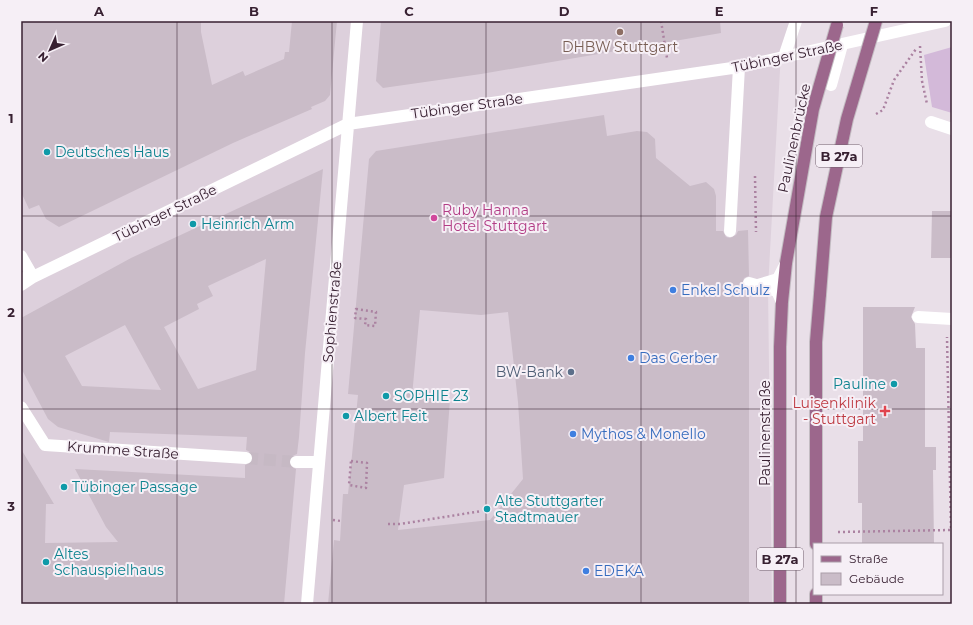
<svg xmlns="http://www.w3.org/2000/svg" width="973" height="625" font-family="Montserrat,sans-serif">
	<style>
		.built { fill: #ddd0dc }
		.green { fill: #d3b9d9 }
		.building { fill: #cabcc8; fill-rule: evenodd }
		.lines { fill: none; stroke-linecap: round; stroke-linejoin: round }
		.minor-tunnel { stroke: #c6b9c4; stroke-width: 12; stroke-dasharray: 12 6; stroke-linecap: butt }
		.major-casing { stroke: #c3bcc2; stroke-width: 14 }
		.path { stroke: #ab82a1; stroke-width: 2.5; stroke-dasharray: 2 3; stroke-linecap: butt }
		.minor { stroke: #fff; stroke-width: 12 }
		.major { stroke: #9c678c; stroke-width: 12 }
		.major-bridge-casing { stroke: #c3bcc2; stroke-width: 14; stroke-linecap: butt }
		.major-bridge { stroke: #9c678c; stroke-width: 12 }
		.grid { fill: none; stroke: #382132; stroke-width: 1; stroke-opacity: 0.55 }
		.education-dot { fill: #8d6e63; stroke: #f6eff6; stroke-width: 1.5 }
		.culture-dot { fill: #0f9aa8; stroke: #f6eff6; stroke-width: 1.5 }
		.hotel-dot { fill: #d1479c; stroke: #f6eff6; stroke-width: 1.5 }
		.shop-dot { fill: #3f7fe0; stroke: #f6eff6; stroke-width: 1.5 }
		.service-dot { fill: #5c6f8a; stroke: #f6eff6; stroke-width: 1.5 }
		.health-dot { fill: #e0444e; stroke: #f6eff6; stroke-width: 1.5 }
		.labels { text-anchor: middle; stroke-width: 4; stroke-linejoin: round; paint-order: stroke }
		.shield { fill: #f6eff6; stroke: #715f6d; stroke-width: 1 }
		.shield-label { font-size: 13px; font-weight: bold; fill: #382132 }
		.education-label { font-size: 14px; fill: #785e54; stroke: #f6eff6 }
		.street-label { font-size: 14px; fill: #382132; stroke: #f6eff6 }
		.culture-label { font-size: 14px; fill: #0d838f; stroke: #f6eff6; text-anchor: start }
		.hotel-label { font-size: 14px; fill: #b23c85; stroke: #f6eff6; text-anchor: start }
		.shop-label { font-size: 14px; fill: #366cbe; stroke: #f6eff6; text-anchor: start }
		.service-label { font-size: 14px; fill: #4e5e75; stroke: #f6eff6; text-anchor: end }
		.health-label { font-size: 14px; fill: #be3a42; stroke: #f6eff6; text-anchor: end }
		.neatline { fill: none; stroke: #382132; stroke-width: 1.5 }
		.grid-label { font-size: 13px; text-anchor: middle; font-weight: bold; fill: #382132 }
	</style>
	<rect width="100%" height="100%" fill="#e9dfe8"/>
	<!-- built -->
	<path class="built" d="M21,21H793L781,52L768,288L772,604H21Z"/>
	<!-- green -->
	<path class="green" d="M952,47V113L932,107L924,55Z"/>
	<!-- building -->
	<path class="building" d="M21,21H201V32L212,85L243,71L245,76L284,59L285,52H289L292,21H337L330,95L325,101L311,107L312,109L233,143L59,227L46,219L39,205L29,209L21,192Z
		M381,21H720L721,33L481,74L383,88L376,81Z
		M604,115L607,136L637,131L647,132L655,139L656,158L690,186L706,182L714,189L716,196V231H723L726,237L730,238L736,235L738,231L748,230L749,276L744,278L742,284L744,288L749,291V604H328L334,540L340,541L343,494H348L351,465L358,395L348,394L369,159L376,151ZM420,310L481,315L508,312L518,402L523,479L490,520L398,530L404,485L444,478L450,400L412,396Z
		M323,169L305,353L299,437L297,454L292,456L289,462L290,466L296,469L284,604H21V449L54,504H46L45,543L118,542L106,527L75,469L245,478V465L252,462L253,458L250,452L246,450L247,437L110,432L109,442L58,427L48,419L21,368V318L131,258ZM266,259L256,370L198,389L164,327L199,309L197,304L213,296L208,286ZM125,325L161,390L82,386L65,356Z
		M932,211H952V258H931Z
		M863,307H915L911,317L915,324L916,348H925V447H936V470H933L934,544H862V503H858V441H863Z"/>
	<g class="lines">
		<!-- minor-tunnel -->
		<path class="minor-tunnel" d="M246,458L296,462"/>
		<!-- major casing -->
		<g class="major-casing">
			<path id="major" d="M816,544V342L820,294
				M816,594V604
				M780,604V347L782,302L786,263"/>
		</g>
		<!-- path -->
		<path class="path" d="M661,21L667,58
			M920,46L922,81L927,104
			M876,114L883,110L894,80L916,49
			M755,176L756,232
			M356,309L376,312L375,326L365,325L366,319L355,318Z
			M351,461L367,463L366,488L349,485Z
			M333,520L341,521
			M388,524H400L482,511
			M838,532L951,530L947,337"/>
		<!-- minor -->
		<path class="minor" d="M784,57L796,21
			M831,85L842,45
			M931,122L952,129
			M730,231L739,67
			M21,256L33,277H26
			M749,283L777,291L782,302
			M21,285L33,277L348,124L739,67L945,21
			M758,285L778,279L786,263
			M918,317L952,319
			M21,407L45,445L246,458
			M296,462H319
			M307,604L357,21"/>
		<!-- major -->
		<use href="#major" class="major"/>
		<!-- major-bridge casing -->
		<g class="major-bridge-casing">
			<path id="major-bridge" d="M786,263L813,109L837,25
				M820,294L826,217L847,119L876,21"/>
		</g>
		<!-- major-bridge -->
		<use href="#major-bridge" class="major-bridge"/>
	</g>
	<!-- grid -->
	<path class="grid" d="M177,21V604M332,21V604M486,21V604M641,21V604M796,21V604M21,216H952M21,409H952"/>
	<!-- markers -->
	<circle class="education-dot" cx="620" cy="32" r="4"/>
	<g class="culture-dot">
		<circle cx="47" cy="152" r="4"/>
		<circle cx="193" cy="224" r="4"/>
		<circle cx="894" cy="384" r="4"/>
		<circle cx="386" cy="396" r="4"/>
		<circle cx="346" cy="416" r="4"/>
		<circle cx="64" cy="487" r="4"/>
		<circle cx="487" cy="509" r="4"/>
		<circle cx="46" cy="562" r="4"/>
	</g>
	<circle class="hotel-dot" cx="434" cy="218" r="4"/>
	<g class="shop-dot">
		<circle cx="673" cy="290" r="4"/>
		<circle cx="631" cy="358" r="4"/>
		<circle cx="573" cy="434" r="4"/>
		<circle cx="586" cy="571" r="4"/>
	</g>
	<circle class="service-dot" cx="571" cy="372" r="4"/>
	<path class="health-dot" d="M883 405h4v4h4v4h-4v4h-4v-4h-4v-4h4z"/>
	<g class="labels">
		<!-- shield labels -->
		<g class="shield">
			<rect x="816" y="145" width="46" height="22" rx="3"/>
			<rect x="757" y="548" width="46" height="22" rx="3"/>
		</g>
		<g class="shield-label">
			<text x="839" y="161">B 27a</text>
			<text x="780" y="564">B 27a</text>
		</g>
		<!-- education labels -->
		<g class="education-label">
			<text x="620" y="52">DHBW Stuttgart</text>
		</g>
		<!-- street labels -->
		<g class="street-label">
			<text transform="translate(787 56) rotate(-12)" y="5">Tübinger Straße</text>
			<text transform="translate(467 106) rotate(-8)" y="5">Tübinger Straße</text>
			<text transform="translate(794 138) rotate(-78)" y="5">Paulinenbrücke</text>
			<text transform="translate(165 213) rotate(-26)" y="5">Tübinger Straße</text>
			<text transform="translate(332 312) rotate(-85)" y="5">Sophienstraße</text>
			<text transform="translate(765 433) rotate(-90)" y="5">Paulinenstraße</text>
			<text transform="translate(123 450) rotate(4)" y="5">Krumme Straße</text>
		</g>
		<!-- culture labels -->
		<g class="culture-label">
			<text x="55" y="157">Deutsches Haus</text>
			<text x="201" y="229">Heinrich Arm</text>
			<text x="886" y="389" text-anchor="end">Pauline</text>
			<text x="394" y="401">SOPHIE 23</text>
			<text x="354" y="421">Albert Feit</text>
			<text x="72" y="492">Tübinger Passage</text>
			<text x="495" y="506">Alte Stuttgarter<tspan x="495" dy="16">Stadtmauer</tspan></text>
			<text x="54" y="559">Altes<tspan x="54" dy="16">Schauspielhaus</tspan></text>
		</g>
		<!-- hotel labels -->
		<g class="hotel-label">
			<text x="442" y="215">Ruby Hanna<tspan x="442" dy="16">Hotel Stuttgart</tspan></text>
		</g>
		<!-- shop labels -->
		<g class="shop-label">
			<text x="681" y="295">Enkel Schulz</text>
			<text x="639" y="363">Das Gerber</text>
			<text x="581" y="439">Mythos &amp; Monello</text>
			<text x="594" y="576">EDEKA</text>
		</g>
		<!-- service labels -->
		<g class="service-label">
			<text x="563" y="377">BW-Bank</text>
		</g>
		<!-- health labels -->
		<g class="health-label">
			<text x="876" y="408">Luisenklinik<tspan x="876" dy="16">- Stuttgart</tspan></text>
		</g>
	</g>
	<!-- border -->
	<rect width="973" height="625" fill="none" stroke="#f6eff6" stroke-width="44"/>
	<!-- legend -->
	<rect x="813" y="543" width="130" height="52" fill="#f6eff6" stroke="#aa9da8"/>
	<rect x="821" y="556" width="20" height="6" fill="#9c678c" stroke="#aa9da8"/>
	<text x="849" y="563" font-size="12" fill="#382132">Straße</text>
	<rect x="821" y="573" width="20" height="12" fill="#cabcc8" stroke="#aa9da8"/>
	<text x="849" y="583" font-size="12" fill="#382132">Gebäude</text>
	<!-- north arrow -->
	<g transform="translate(50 50) rotate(225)" stroke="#f6eff6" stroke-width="3" paint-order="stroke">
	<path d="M0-3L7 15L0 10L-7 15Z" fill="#382132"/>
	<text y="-6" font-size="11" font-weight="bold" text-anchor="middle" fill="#382132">N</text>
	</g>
	<rect x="22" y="22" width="929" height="581" class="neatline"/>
	<g class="grid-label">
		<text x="99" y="16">A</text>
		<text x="254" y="16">B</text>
		<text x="409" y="16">C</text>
		<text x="564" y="16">D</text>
		<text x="719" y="16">E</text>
		<text x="874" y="16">F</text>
		<text x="11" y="123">1</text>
		<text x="11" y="317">2</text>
		<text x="11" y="511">3</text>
	</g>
</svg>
